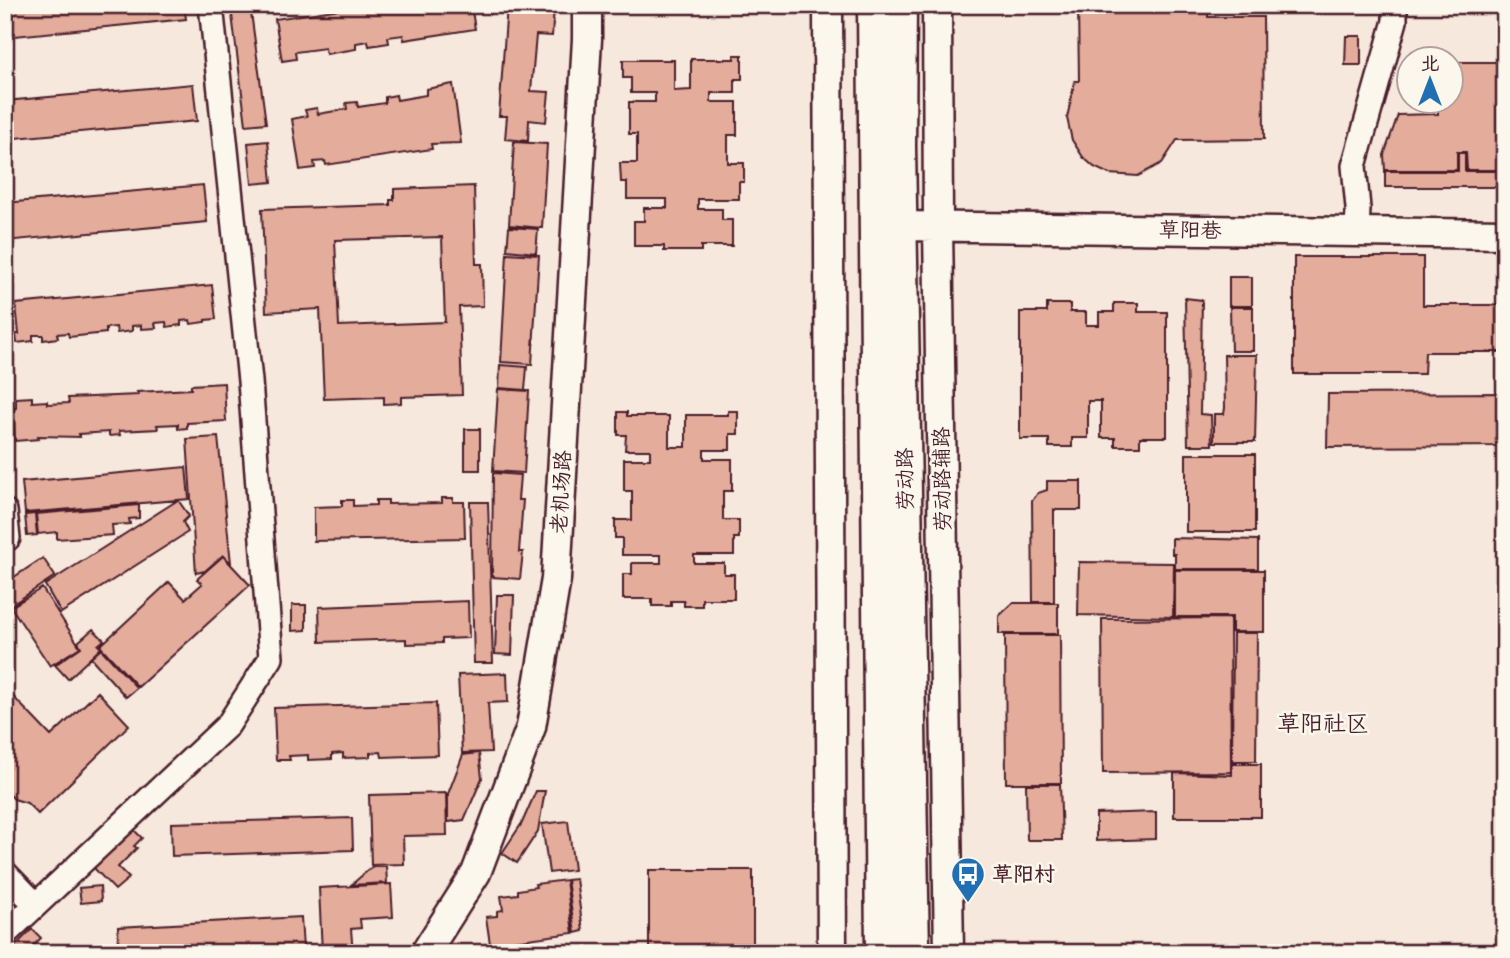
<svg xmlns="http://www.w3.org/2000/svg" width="1510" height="958" font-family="Delius,'LXGW WenKai TC',sans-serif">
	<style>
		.building { fill: #e4ac9b; stroke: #4a1f2b; stroke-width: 2; fill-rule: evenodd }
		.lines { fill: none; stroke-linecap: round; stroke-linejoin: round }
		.minor-casing { stroke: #4a1f2b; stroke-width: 28 }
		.tertiary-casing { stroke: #4a1f2b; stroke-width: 33 }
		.secondary-casing { stroke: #4a1f2b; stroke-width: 37 }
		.minor { stroke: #fbf7ec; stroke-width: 23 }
		.tertiary { stroke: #fbf7ec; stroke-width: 28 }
		.secondary { stroke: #fbf7ec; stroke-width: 32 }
		.labels { text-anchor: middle; stroke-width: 5; stroke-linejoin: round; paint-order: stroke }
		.street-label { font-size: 21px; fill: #4a1f2b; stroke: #fbf7ec }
		.poi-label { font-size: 21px; font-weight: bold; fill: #4a1f2b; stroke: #fbf7ec; text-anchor: start }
		.neighbourhood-label { font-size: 23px; fill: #4a1f2b; stroke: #fbf7ec }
	</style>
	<rect width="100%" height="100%" fill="#f6e8dc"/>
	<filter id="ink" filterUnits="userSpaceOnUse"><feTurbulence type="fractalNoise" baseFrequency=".0143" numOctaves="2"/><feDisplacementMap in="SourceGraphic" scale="14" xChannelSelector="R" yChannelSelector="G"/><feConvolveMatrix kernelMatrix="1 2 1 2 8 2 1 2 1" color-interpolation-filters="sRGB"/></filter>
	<g filter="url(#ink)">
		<!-- building -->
		<path class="building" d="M5,5H184L186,19L5,37Z
			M250,5L266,123L246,125L231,7Z
			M366,5H471L475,29L404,40L403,35L388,37L389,43L369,46L368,41L356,43V49L326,54L325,48L295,52L296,59L282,61L275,19Z
			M507,5L554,8L552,36L536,35L531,91L549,92L546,122L529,120L528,141L505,139L507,116H499Z
			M1078,5H1208V17H1263L1264,139L1177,140L1162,163L1138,176L1109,174L1094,167L1083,157L1072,140L1067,118L1075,81H1079Z
			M1346,36H1361V65H1345Z
			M734,55H742V79H735V93H711V102H737V135H728V163H744V182H739V199H698V209H722V220H732V246H701V251H664V246H634V221H644V208H667V199H627V182H621L620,163H637V134H629V102H655V93H631V78H623V60H674V91L691,90V59H734Z
			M1450,62H1505V170H1467L1466,152H1457V170H1385L1384,155L1398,115L1438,114V103H1408V86V102H1450Z
			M193,84L197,121L5,139V101Z
			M453,84L461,143L431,144L432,149L326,165L325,161L314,162L315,168L300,170L292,119L307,116L305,110L317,108L318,114L347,109L346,103L357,102L358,107L385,103V97L396,95L397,100L426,95V89Z
			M268,141L272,182L252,184L248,143Z
			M514,142L547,144L542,228L509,225Z
			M1458,153H1465V171H1505V187H1385V171H1458Z
			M203,185L207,222L5,241V203Z
			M474,186L476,264H482L483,306L459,307L462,395L401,397V403L384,404V397L324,399L320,309L266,312L262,209L390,205V200H394V189ZM442,237L445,322L339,326L335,240Z
			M509,227L538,229L536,253L507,250Z
			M507,253L539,255L532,364L501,362Z
			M1294,257H1423V305H1505V352H1425L1424,374H1294Z
			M1229,277H1252V306H1229Z
			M212,285L216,319L205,320V322L191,324L190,320L181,321V325L167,327L166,322L155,323L156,328L141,329V325L132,326V331L117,333L116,327L106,328V333L69,337L68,333L57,334L58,338L43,340V335H33V341L17,343L16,334H19L16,304Z
			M1185,298L1202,300L1200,414L1211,415L1212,445H1188Z
			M1114,303H1138V312H1167V437H1140V446H1115V438H1101V401H1088V438H1072V447H1049V439H1020V312H1047V304H1070V312H1086V325H1099V312H1114Z
			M1230,307H1253V351H1231Z
			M1224,355H1257L1255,442H1214V414H1224L1225,408Z
			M500,365L527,367L525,390L499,388Z
			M224,383L226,421L187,423V428L178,429V424L157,425L158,429L119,431L120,435L109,436V432L79,434L80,437L38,436L39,439L15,441L14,408H16V398L32,397V402L47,401V404L69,403L68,398L138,395L137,392L191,389V385Z
			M498,389L529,391L524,473L493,471Z
			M1505,393V446L1327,447L1328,394Z
			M728,411H738V434H730V450H704V459H732V491H723V520H739V538H734V555H694V563H724V574H734V599H702V606H684V601H671V606H652V599H623V574H632V563H661V555H622V538H615V520H632V491H624V459H650V450H625L626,435H618V412H627V416H669V447H686V415H728Z
			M465,429H480V470H465Z
			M218,437L231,563L223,555L205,571L196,573L187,439Z
			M1186,454H1255V532H1186Z
			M186,467L189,499L25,513L22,482Z
			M493,473L520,475L518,500H523L519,552H523L520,579L492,577Z
			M1047,481H1081V510H1054V602H1033L1032,501L1038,493L1047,490Z
			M442,498H453V502H464L465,538L314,541V507L342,506V500H353V506L376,505V500H388V504L442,503Z
			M178,500L189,516L183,522L188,532L61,613L45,585Z
			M470,502H488L493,663H474Z
			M139,505V518L129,519L130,524L112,525L113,535L57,539V532L38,534L36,514Z
			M35,514L37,535L27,536L25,515Z
			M1172,538L1258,540V569H1175V554H1172Z
			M223,556L250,585L138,687L100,646L169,582L185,599L202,584L197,579Z
			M43,558L55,576L10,606L5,599V583Z
			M1079,562L1174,563L1173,617L1078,615Z
			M1175,570H1264V632H1232V617H1175Z
			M42,588L80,647L50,666L11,607Z
			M497,595H514L512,655L495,654Z
			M468,601L469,638L442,639V643L406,644V639L320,642L319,607Z
			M1013,603H1058V634H999V616Z
			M292,605H306V630L292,631Z
			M1230,618L1231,772L1103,773L1102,619Z
			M93,629L104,640L98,645L101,648L68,679L55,665L81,647L78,642Z
			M1233,633H1257L1256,761H1232Z
			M1005,635H1060L1061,783H1006Z
			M101,649L137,688L126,697L91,658Z
			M507,673L508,702L488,703L491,752L462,753L458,675Z
			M5,688L51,736L98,692L129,725L38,814L27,803L14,799L5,790Z
			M436,703L438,755L382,757L381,752L370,753V757L343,758V753L332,754V759L308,760V755L289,756L290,760H276L274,708Z
			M479,753L482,778L464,820L448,822V794L463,755Z
			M1232,764H1261V817H1174V773L1232,775Z
			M1026,784H1060L1062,840H1027Z
			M536,791H545L538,831L517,863L502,853L522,823Z
			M446,793L447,835L403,836L404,864L371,865L369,795Z
			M1156,812V839L1096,841V814Z
			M352,818L353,850L172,856L171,823Z
			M568,821L574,870L549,873L542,824Z
			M129,825L142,838L134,846L137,848L118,867L129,878L115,890L91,865Z
			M373,866H386L387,883L351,885Z
			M649,870H753V953H649Z
			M576,879L583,931L575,933L567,880Z
			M566,880L573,933L490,944L486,917L497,916V911L503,910L501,896L518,894V890L536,887L535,884Z
			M391,884L393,917L360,919L361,928L351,929L353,953H322L319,888Z
			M100,886L101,901L81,903L79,888Z
			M301,917L303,949L227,953H119L118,927Z
			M32,929L41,938L26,953H8Z"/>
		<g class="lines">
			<!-- minor casing -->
			<g class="minor-casing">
				<path id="minor" d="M1357,233L1358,208L1354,166L1395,21V5
					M5,511L8,538
					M5,873L36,905
					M5,934L228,725L271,658L250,381L211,5"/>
			</g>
			<!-- tertiary casing -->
			<g class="tertiary-casing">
				<path id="tertiary" d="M828,5L832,953
					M937,5L938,227L949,953
					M878,229L901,226L1505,234
					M425,953L476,873L531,727L556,579L587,39V5"/>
			</g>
			<!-- secondary casing -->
			<g class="secondary-casing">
				<path id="secondary" d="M874,5L882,953
					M900,5L899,147L913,953"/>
			</g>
			<!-- minor -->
			<use href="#minor" class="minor"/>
			<!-- tertiary -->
			<use href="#tertiary" class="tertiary"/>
			<!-- secondary -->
			<use href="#secondary" class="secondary"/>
		</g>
	</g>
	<!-- icons -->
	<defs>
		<g id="bus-pin" transform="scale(1.75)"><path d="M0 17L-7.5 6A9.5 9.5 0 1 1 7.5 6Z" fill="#1f6fb2" stroke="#fbf7ec"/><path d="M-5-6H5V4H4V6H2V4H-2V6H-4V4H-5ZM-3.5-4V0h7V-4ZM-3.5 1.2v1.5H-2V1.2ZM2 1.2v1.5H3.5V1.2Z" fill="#fff"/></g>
	</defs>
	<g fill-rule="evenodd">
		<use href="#bus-pin" x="968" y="874"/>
	</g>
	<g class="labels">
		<!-- street labels -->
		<g class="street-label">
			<text transform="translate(1190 230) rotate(1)" y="7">草阳巷</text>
			<text transform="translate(905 479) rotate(-91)" y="7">劳动路</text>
			<text transform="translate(942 479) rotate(-91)" y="7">劳动路辅路</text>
			<text transform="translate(561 492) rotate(-87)" y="7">老机场路</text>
		</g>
		<!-- poi labels -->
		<g class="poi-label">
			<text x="992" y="881">草阳村</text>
		</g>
		<!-- neighbourhood labels -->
		<g class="neighbourhood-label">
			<text x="1323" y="731">草阳社区</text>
		</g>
	</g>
	<!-- margin -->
	<rect width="1510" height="958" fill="none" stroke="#fbf7ec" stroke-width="28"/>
	<rect x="14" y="14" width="1482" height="930" fill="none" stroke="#4a1f2b" stroke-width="2.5" filter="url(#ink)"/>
	<!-- north arrow -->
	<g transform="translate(1430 80)"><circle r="33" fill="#fbf7ec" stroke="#b4a19f" stroke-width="2"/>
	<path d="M0-5L12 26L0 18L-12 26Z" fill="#1f6fb2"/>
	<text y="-10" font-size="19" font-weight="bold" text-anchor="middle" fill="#4a1f2b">北</text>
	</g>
</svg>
